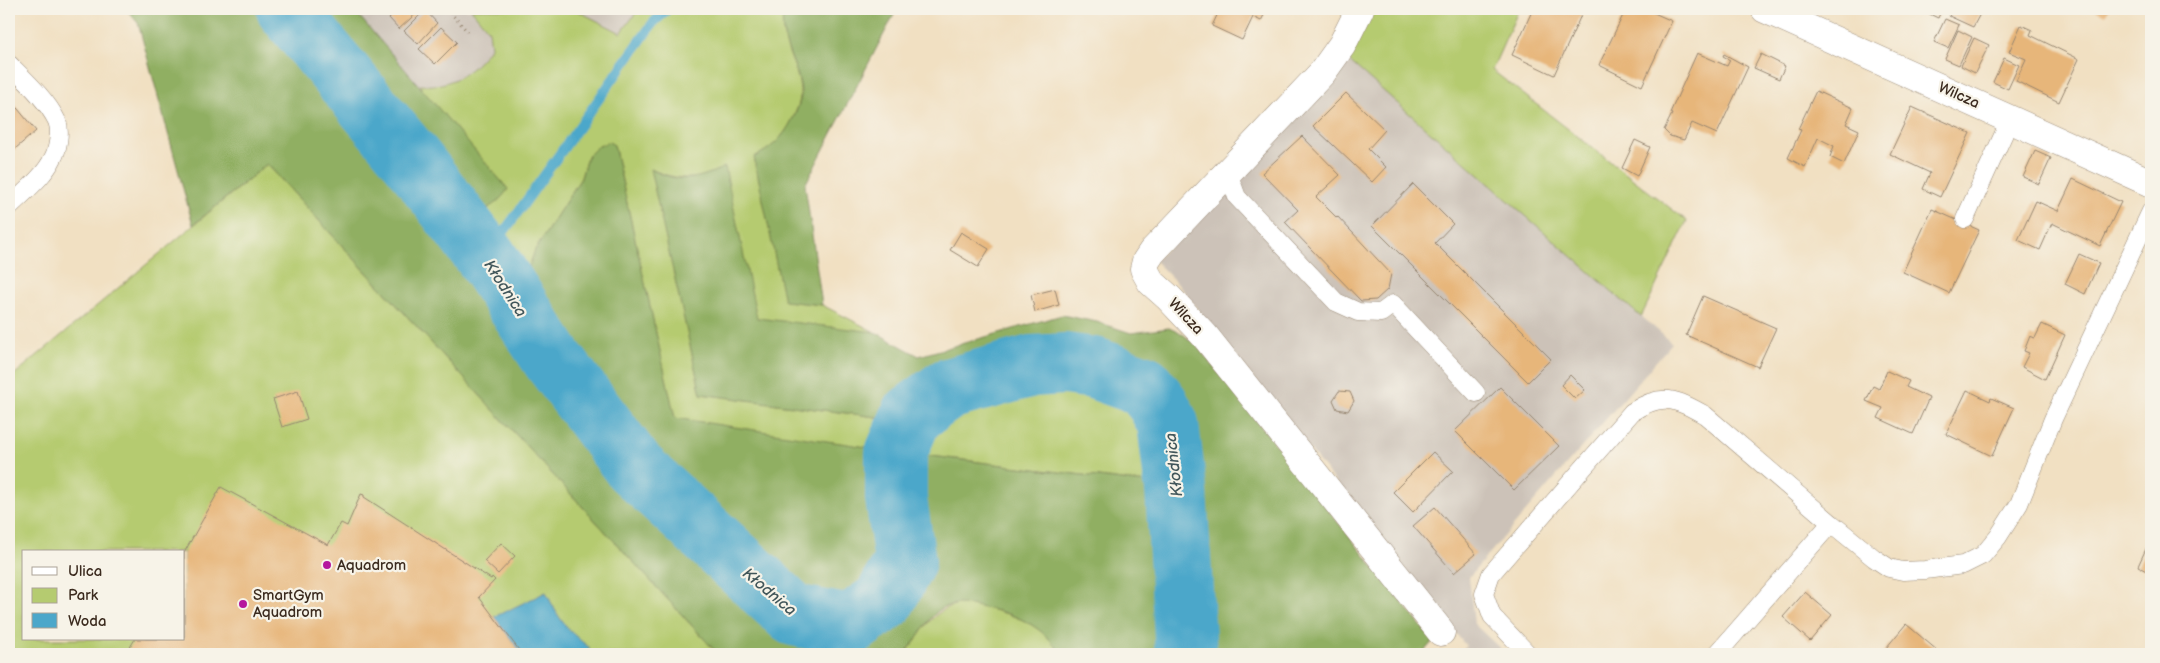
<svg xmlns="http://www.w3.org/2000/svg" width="2160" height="663" font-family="'Balsamiq Sans',sans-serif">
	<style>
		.industrial { fill: #ccc2b8 }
		.green { fill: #b5cb70; stroke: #787a47; fill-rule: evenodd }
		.forest { fill: #90af62; stroke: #666c40 }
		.water { fill: #4ca7ca; stroke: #446874 }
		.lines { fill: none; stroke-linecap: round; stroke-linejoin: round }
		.stream { stroke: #4ca7ca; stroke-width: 10 }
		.river { stroke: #4ca7ca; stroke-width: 62 }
		.building { fill: #e7b67a }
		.service-casing { stroke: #968570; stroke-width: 19 }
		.minor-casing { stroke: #968570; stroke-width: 29 }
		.path { stroke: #968570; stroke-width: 3; stroke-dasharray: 1 4; stroke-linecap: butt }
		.service { stroke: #fff; stroke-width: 18 }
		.minor { stroke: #fff; stroke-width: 28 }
		.poi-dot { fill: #b5179e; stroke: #f7f3e8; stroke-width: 2 }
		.labels { text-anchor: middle; stroke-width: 4.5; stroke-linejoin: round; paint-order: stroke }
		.street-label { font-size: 15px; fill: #3b2a1e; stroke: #f7f3e8 }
		.poi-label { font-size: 15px; fill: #3b2a1e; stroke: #f7f3e8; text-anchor: start }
		.water-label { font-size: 16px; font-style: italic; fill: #41565a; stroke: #f7f3e8 }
	</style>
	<rect width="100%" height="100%" fill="#f7f3e8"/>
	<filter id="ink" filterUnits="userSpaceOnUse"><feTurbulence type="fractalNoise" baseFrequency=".02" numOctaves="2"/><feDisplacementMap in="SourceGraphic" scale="10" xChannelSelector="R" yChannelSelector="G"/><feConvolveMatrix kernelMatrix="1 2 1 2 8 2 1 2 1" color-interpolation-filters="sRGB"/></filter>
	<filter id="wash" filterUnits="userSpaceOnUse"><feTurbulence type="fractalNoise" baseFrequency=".0096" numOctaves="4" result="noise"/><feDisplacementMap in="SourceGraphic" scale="20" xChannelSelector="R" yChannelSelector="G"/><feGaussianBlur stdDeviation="1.12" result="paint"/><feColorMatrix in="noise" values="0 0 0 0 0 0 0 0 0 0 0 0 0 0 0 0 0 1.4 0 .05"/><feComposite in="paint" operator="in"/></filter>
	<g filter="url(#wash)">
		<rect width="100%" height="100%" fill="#f1e0c2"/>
		<!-- industrial -->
		<path class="industrial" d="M353,9H639L508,189Z
			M1347,59L1672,343L1469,577L1474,624L1506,654H1457L1466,646L1176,282L1155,261Z"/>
		<!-- green -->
		<path class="green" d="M471,9H574L621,33L639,9H784C776,42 802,68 800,96C800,103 796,111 793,118C787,131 778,142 767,151L784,300L822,305L875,332L757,324L699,178C681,179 667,177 651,169L701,394L907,421L893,451L675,419L614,145L587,157L581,178L535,250L526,282V290L521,305L487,252L461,218L489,209L420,85C451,88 473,72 491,47L489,31Z
			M1371,9H1519L1492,70L1687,221L1641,317L1347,59Z
			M267,164L718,654H9V379ZM24,552H184V639H24Z
			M1064,366L1093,371L1142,389L1155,406L1164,426L1170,486L899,452L915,417L949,391L1033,367Z
			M960,603C997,610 1040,617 1060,654H902C910,649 913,645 918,637C929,619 940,609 960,603Z"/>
		<!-- forest -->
		<path class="forest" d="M126,9H283L414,167L483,259L548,359L631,468L792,617L850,628L886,603L908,561L899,498V452L1170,486L1180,654H1060C1045,626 1013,613 984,608C966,604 951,600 936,613C922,625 917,645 902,654H718L267,164L193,225L138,23Z
			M292,9H353L508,189C496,207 482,212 461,218L419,164Z
			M784,9H897L805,185L822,305L784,301L754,157C771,149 783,138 792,120C796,113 800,103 801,95C801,66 776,41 784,9Z
			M609,142L614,145L675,418L893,451L892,499L902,562L882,599L849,623L795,612L636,464L554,355L521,305L526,290L528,269L535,250L581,178L587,157L598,146Z
			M725,167L757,318L875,332L919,356L1062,315L1097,322L1131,333L1169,328L1184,335L1197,346L1433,641L1422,654H1194L1180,488L1171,423L1161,402L1145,384L1093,365L1063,361L1031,364L947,388L911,414L907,421L701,394L650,169C682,184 695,180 725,167Z"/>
		<!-- water -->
		<path class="water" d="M546,592C559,619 565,629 590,648L581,654H522L494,617Z"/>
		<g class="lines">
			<!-- stream -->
			<path class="stream" d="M486,257L653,23L668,9"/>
			<!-- river -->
			<path class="river" d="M287,9L414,162L486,257L552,358L634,467L794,615L849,626L884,601L905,561L896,498V453L912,415L948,389L1032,366L1065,364L1094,368L1144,386L1158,404L1168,424L1176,490L1186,654"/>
		</g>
		<g id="blocks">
			<!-- building -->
			<path class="building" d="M398,9H421L399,29L389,18Z
				M1220,9H1267L1261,21L1253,17L1242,40L1212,26Z
				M1533,9H1573L1582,13L1554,75L1512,55Z
				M1626,9H1645L1672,21L1642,86L1599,65Z
				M1919,9H1942L1938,18Z
				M1953,9H1970L1980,14L1973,27L1949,16Z
				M2092,9H2109L2106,15Z
				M425,10L437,23L418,44L404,31Z
				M1945,19L1959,25L1948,48L1934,42Z
				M2021,25L2032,30L2030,35L2079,59L2059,102L2016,81L2026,59L2009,52Z
				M441,27L457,42L435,64L419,49Z
				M1958,30L1972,37L1959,65L1945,59Z
				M1974,38L1989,45L1975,73L1961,66Z
				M1697,53L1727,66L1730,60L1723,56L1724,54L1748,67L1717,134L1692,123L1684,140L1670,136L1664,130L1672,114L1670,113Z
				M1761,54L1785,66L1779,79L1754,68Z
				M2004,58L2019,65L2008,89L1993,82Z
				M1816,91L1853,108L1846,124L1859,130L1844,164L1830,157L1834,146L1818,138L1805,167L1788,158L1801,130L1798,129Z
				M1346,93L1385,130L1368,149L1386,167L1372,182L1313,126Z
				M9,98L36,131L9,154Z
				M1912,107L1970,133L1940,197L1923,189L1930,173L1890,154Z
				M1302,136L1340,175L1316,197L1337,218L1338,217L1391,274L1388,289L1376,300L1361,301L1285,222L1298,210L1262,173Z
				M1635,140L1650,147L1637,176L1622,168Z
				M2035,151L2051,158L2039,184L2023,177Z
				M2073,179L2121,202L2100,246L2052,223L2040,250L2018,240L2036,201L2058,211Z
				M1413,184L1453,224L1435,243L1551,359L1528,382L1372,226Z
				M1932,209L1979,230L1949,293L1903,272Z
				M961,232L989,249L978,267L950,250Z
				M2079,254L2099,263L2085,294L2065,284Z
				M1055,289L1059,305L1035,312L1031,295Z
				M1703,296L1776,328L1758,367L1686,335Z
				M2042,324L2065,335L2045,379L2022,367L2029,353L2024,351L2030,336L2035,338Z
				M1887,371L1909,381L1906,387L1929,398L1913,434L1878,418L1883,408L1866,401L1873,386L1879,389Z
				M1570,375L1585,390L1575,399L1561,385Z
				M1500,387L1559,446L1514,490L1455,431Z
				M1967,390L1990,401L1991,398L2014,408L1992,456L1946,434Z
				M298,391L307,419L282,427L273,399Z
				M1339,391L1350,392L1354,401L1348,411L1337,409L1333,400Z
				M1433,452L1453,471L1413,512L1393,492Z
				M221,487L328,545L341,523L347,526L361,494L364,495V497L491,579L492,577L495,580L479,597L522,654H126L135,639H184V553Z
				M1435,507L1476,554L1454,573L1413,526Z
				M2151,538V573L2138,566Z
				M501,543L515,556L498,574L484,561Z
				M1805,592L1832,615L1810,641L1783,617Z
				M1906,624L1938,651L1935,654H1881Z"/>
		</g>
	</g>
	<g filter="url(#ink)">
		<use href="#blocks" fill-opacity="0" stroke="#968570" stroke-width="1"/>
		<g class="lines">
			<!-- service casing -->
			<g class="service-casing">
				<path id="service" d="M9,64C25,80 47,100 57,121C61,131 58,149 53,158C44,177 23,193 9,207
					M1228,173L1237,197L1336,302L1358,312L1381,313L1393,304L1476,393
					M1965,219L2011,118
					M1528,654L1492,616L1484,594L1491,574L1632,412C1662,392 1676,399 1705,415L1831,523L1874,558L1889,568L1903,571L1925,570L1963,565L1983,555L1998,537L2019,504L2053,419L2151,211
					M1717,654L1831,523"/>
			</g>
			<!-- minor casing -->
			<g class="minor-casing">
				<path id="minor" d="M1360,9L1342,45L1322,73L1152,252L1146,261L1144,269L1151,282L1169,298L1205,336L1441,632
					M1765,9L2151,183"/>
			</g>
			<!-- path -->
			<path class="path" d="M447,9L469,33"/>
			<!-- service -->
			<use href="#service" class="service"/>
			<!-- minor -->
			<use href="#minor" class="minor"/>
		</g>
	</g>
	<!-- markers -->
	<g class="poi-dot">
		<circle cx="327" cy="565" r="5"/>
		<circle cx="243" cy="604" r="5"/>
	</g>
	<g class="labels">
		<!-- street labels -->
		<g class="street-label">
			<text transform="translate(1959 95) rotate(24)" y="5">Wilcza</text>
			<text transform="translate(1186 316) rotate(47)" y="5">Wilcza</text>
		</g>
		<!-- poi labels -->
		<g class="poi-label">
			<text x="337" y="570">Aquadrom</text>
			<text x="253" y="600">SmartGym<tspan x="253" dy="17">Aquadrom</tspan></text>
		</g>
		<!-- water labels -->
		<g class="water-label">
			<text transform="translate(506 288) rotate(57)" y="6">Kłodnica</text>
			<text transform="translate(1173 465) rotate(-96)" y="6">Kłodnica</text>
			<text transform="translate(770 591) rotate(40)" y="6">Kłodnica</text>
		</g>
	</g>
	<!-- margin -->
	<rect width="2160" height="663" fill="none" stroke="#f7f3e8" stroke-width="30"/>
	<!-- legend -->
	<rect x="22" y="550" width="162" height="90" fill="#f7f3e8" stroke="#aca397"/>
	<rect x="32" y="567" width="25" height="8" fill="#ffffff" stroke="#aca397"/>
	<text x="68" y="576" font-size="15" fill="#3b2a1e">Ulica</text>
	<rect x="32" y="588" width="25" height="15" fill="#b5cb70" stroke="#aca397"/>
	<text x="68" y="600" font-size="15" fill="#3b2a1e">Park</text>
	<rect x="32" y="613" width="25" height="15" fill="#4ca7ca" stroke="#aca397"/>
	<text x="68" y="626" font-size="15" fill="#3b2a1e">Woda</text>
</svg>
